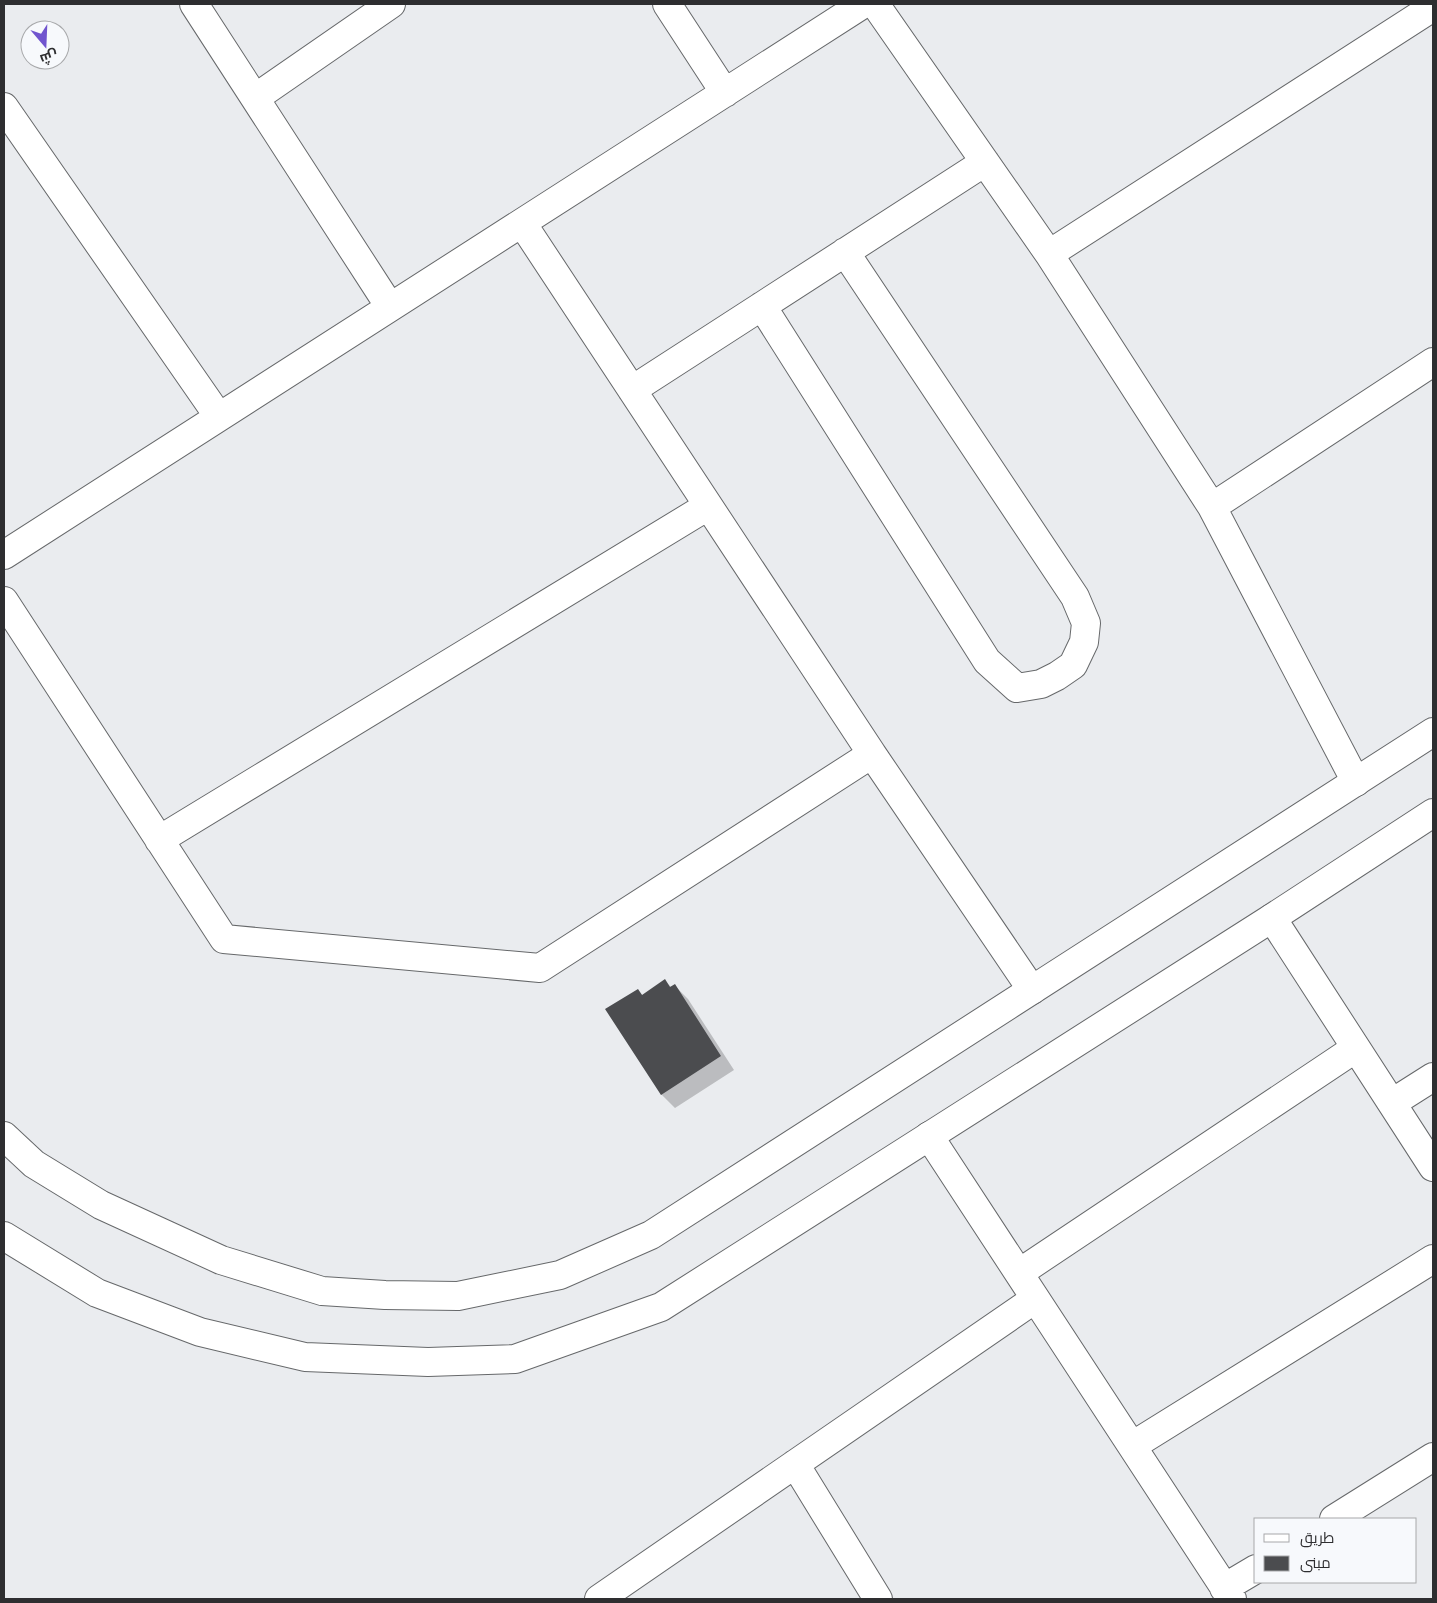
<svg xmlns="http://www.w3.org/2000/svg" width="1437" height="1603" font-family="'IBM Plex Sans',Cairo,sans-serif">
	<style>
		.shadow { fill: #0003 }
		.building { fill: #4b4c4f }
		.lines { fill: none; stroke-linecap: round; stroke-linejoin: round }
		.street-casing { stroke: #66686a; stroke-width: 30 }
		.secondary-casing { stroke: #66686a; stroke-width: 30 }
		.street { stroke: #fff; stroke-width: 28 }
		.secondary { stroke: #fff; stroke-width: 28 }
	</style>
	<rect width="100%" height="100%" fill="#eaecef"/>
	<!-- shadow -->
	<path class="shadow" d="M665,981L671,987L674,985L688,999L734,1070L675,1108L661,1094L638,990L643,996Z"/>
	<!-- building -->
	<path class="building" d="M665,979L670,987L675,984L721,1056L661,1095L605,1009L638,989L642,995Z"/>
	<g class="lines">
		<!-- street casing -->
		<g class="street-casing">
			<path id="street" d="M194,4L390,307
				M667,4L725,93
				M875,4L1049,254L1212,507L1433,362
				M255,98L391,4
				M4,107L219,417
				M1049,254L1433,7
				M762,306L987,661L1017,688L1041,684L1057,676L1073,665L1084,642L1086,623L1075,597L845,252
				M632,390L985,162
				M1212,507L1356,782
				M4,555L863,4
				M4,601L224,939L540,968L872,754L522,223
				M872,754L1032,990
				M159,840L708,506
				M1272,918L1433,1167
				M1392,1103L1433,1077
				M929,1136L1232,1599
				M1019,1273L1356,1048
				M1132,1446L1433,1259
				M795,1464L878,1599
				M1334,1519L1433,1457
				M1224,1588L1256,1569
				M599,1599L1035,1299"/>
		</g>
		<!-- secondary casing -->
		<g class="secondary-casing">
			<path id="secondary" d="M4,1136L34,1164L101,1205L221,1260L322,1291L385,1295L458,1296L560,1275L651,1235L1433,732
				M4,1236L97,1293L200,1332L305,1357L428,1362L515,1359L661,1307L1272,918L1433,813"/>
		</g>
		<!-- street -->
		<use href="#street" class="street"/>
		<!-- secondary -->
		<use href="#secondary" class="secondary"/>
	</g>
	<!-- border -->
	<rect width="1437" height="1603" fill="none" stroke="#2e2e30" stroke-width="10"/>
	<!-- legend -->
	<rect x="1254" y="1518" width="162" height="65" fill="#f7f9fc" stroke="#a7a8aa"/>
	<rect x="1264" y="1534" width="25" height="8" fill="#ffffff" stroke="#a7a8aa"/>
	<text x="1300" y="1543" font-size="15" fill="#2e2e30">طريق</text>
	<rect x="1264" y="1556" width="25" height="15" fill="#4b4c4f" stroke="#a7a8aa"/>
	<text x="1300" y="1568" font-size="15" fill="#2e2e30">مبنى</text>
	<!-- north arrow -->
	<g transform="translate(45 45) rotate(161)"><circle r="24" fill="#f7f9fc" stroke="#a7a8aa"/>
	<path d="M0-4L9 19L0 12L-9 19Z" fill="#7054ce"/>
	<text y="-8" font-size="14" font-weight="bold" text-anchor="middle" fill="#2e2e30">ش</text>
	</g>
</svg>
